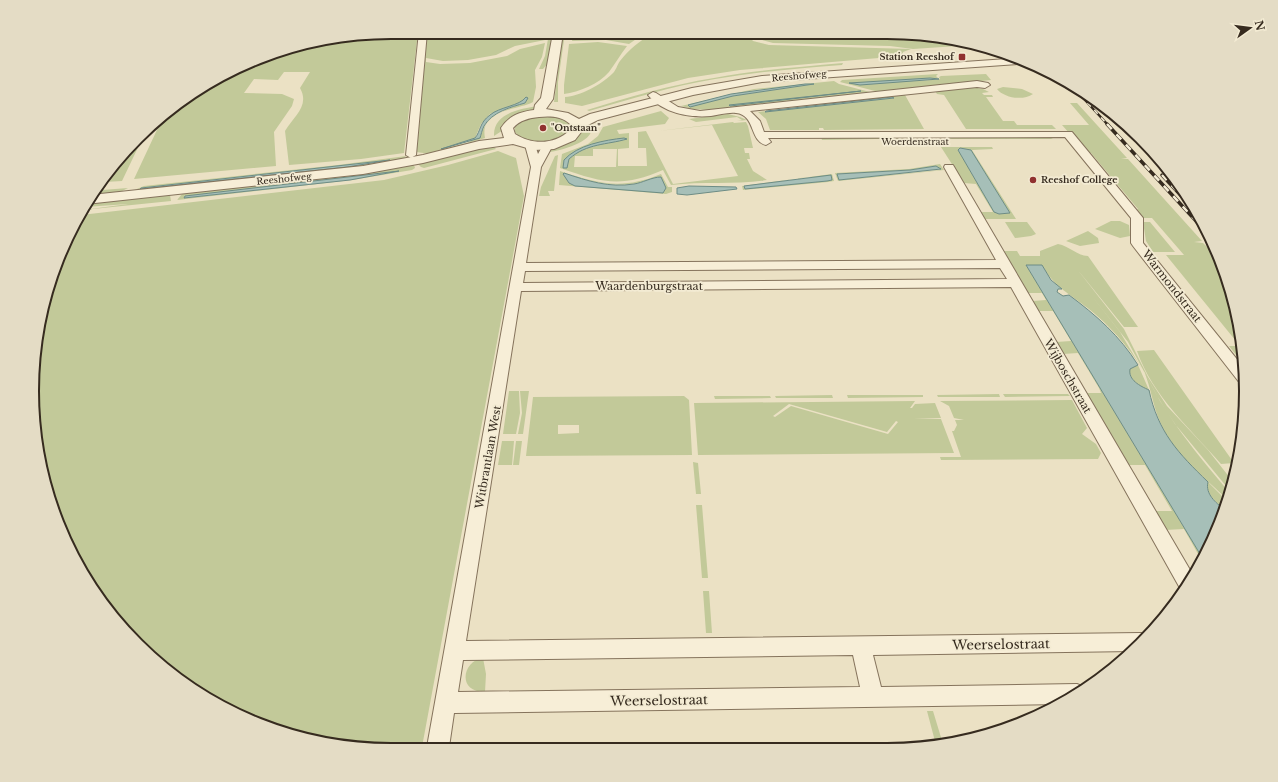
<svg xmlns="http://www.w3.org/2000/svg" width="1278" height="782" font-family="'Libre Baskerville',serif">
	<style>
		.green { fill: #c2c999; fill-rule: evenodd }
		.water { fill: #a6bfb8; stroke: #6d8c85 }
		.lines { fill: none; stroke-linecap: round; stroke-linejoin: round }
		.minor-casing { stroke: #85735c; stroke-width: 2 }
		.tertiary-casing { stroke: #85735c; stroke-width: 2 }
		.minor { fill: #f7eed7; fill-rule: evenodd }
		.tertiary { fill: #f7eed7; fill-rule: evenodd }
		.rail-far1-casing { stroke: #362b1f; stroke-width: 2.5 }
		.rail-casing { stroke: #362b1f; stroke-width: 3.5 }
		.rail-far1 { stroke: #f3ebd3; stroke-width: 1.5; stroke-dasharray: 5; stroke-linecap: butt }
		.rail { stroke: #f3ebd3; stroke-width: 2.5; stroke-dasharray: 7; stroke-linecap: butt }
		.poi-dot { fill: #90312f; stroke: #f3ebd3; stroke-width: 1.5 }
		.labels { text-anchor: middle; stroke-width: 3.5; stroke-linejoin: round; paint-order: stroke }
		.far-poi-label { font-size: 9px; font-weight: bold; fill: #362b1f; stroke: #f3ebd3; text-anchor: start }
		.far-street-label { font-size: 9px; fill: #362b1f; stroke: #f3ebd3 }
		.street-label { font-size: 11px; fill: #362b1f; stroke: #f3ebd3 }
		.near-street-label { font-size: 13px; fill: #362b1f; stroke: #f3ebd3 }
		.rim { fill: none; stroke: #362b1f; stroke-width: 2 }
	</style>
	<rect width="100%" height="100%" fill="#ebe1c4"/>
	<!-- green -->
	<path class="green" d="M391,32H418L404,153L361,159L289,165L285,131C294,116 310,106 300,88L310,72H284L278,80L254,79L244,93L282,94L294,99L292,106L274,132L276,166L134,179L163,117L173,106L276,51Z
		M426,32L546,33L545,40L515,46L496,55L468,60L443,61L426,58V62L440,64L470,63L507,56L520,49L545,43L542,57L535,70L536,87L533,102C519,110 479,109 485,138L431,154L416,152ZM526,97L525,103C506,109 487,114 481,135L467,143L441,149L475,138L481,124L490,114L523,101Z
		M549,33H553L548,63L543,69H539L545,56Z
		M563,33H565L558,82V102H554Z
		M574,33H645L629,44L606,40L572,41Z
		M653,33L747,34L753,41L769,45L911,49L903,52L902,56L740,70L688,78L582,106L565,103V97C580,96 601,85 612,74C616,71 617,65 620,61C629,49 640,41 653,33Z
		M750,34L934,35L972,45L913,49L890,46L773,43L755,38Z
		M598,42L627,46C620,55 615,64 609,72C599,84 579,92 564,94V85L569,44Z
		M843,63L842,65C800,68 757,72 715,79C672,86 631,99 589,111L587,110C629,97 670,85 714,78C757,70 800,67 843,63Z
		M938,74L936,76L938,78L849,84L932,80L940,79L939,77L941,76L986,74L991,80L879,92L840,82L842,80Z
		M834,81L839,84L870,92L710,110L693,109L681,106L754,89ZM814,84L733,96L689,105L711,99L755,90Z
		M972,87L983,89L989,92L982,93L984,95H992L993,97H986L1003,121H1014L1017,125H1052L1056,129H966L944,95L937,94L935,91Z
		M1003,87L1022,89L1033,94C1023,101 1004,98 997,89Z
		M895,95H905L924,129L824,130L823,128H819V130H770L766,119L758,112ZM892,97L894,98L765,112L766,111Z
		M1070,103H1077L1127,158L1121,159H1128L1202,241L1194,242L1203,243C1209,249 1217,256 1221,263C1233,282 1243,342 1244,365L1229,346H1240L1166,255H1184L1152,218H1142L1136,210L1138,209L1091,153H1087L1062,125H1089Z
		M538,106L535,109L494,136C493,113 520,109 538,106Z
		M661,111L669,118L665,124L617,130L619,134L629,133V148L618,149V166H647L646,148H638V132L646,131L673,184L738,176L712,125L658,131L733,122L734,123L746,122L748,126L753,148H744L745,153H749L750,159H747L753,171L767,180C735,185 703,181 671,185L663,170C621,188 603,183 560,168L562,154L588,144L598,136L603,127ZM593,149H617L616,167H574L575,156H593Z
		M728,114L740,117L747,120L737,121L742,120L737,117L696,122L689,119Z
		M556,116L570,123L571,128C561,144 527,148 515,132C511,115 546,116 556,116Z
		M591,121C600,141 562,150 549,152L551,149C559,145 571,142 578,136C583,131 584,126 591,121Z
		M1051,136L1053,138L1051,139H952L945,137Z
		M821,137H928V138L822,140Z
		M142,139L122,181L105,182L102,190L128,188L116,194L90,197L93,191Z
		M492,145L496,149L424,168L421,167L418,164Z
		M941,147H992L993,149L972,150L1016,219H985L981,212H993L976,184L964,183ZM960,148L971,150L1010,213L999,214L994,212L958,150Z
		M498,151L516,158L524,196L422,747H344L254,723L173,676L93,591L51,506L32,391L51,276L81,215L384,180L448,165Z
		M558,155L554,191H548L550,196H539L541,187L555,156Z
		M406,156L401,161L363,167L132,191L144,186L338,165ZM390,160L327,169L140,189L141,188Z
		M940,164L944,170L838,181L835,173L909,169ZM936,166L940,170L839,180L837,174L910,170Z
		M414,165L415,168L412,170L352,180L177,200L182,194L349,175ZM398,171L350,180L184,198L185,196L329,181Z
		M560,171C598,184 623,190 661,174L668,187H672V192L666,194L559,185ZM564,173C593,183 618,189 648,181L663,193L569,183Z
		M832,174L834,181L828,182L743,190L742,186ZM807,177L832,180L745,189L744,187Z
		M170,195L171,201L83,210L128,204L85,207L86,204Z
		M1111,221H1120L1129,225L1130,236L1120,238L1095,229Z
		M1005,222H1027L1036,234L1031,236L1015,238Z
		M1143,222H1150L1175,252H1153L1146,241Z
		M1088,231L1098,238L1099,243L1080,246L1066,241Z
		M1058,244C1069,246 1078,256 1088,256L1138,327H1124L1077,269L1124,329L1148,377L1167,406L1208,450L1234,483L1231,492L1175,424L1160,401L1128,342L1088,291L1120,332L1142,369C1128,346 1110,326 1089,309C1071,295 1053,286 1042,265H1026L1203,559L1202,561L1184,529L1165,530L1154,511H1172L1145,465H1128L1086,393H1101L1099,388L1078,353L1063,354L1056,342L1071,341L1053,311H1038L1033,301L1046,300L1042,293H1028L1004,251H1017L1020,256H1040V251Z
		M1154,350L1234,463L1221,464C1190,428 1153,397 1137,351Z
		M1138,365L1149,390C1140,386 1128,380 1130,369Z
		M1144,371C1166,417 1197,454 1230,493L1228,500C1204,477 1175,455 1161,424C1153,407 1151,388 1144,371Z
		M509,391H519L520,413L516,434H503Z
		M520,391H529L523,434H518L522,413Z
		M999,394L1000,397H938L937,395Z
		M1003,394H1068L1070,396L1005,397Z
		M832,395L833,398H776L775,396Z
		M847,395H923V397L848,398Z
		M684,396L689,400L692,455L526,456L533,397ZM558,425H579V433L558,434Z
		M714,396H770L771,398L715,399Z
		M1072,400L1087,428L1082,434L1096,444L1101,453L1098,459L941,460L940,457H961L952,431H954L957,425L955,420H964L954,418L949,406L940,401Z
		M915,401L910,408H912L915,404L935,403L941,418H914L941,419L954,453L698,455L694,403ZM789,404L887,432L896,421L898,422L888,434L791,406L775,417L773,416Z
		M502,441H514L512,465H498Z
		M516,441H522L519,465H513Z
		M693,462L698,463L701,494H696Z
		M1208,482L1227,501L1224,509C1216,502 1205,494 1208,482Z
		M696,505H702L708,578H702Z
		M703,591H709L712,633H706Z
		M483,658L486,674L485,692C456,692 463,660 483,658Z
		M927,711H933L943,744L936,745Z"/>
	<!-- water -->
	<path class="water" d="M930,78L939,79L860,85L849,83Z
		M805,84H814L733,96L690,107L688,105L731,94Z
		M861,91L730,106L729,105Z
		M526,97L528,98L525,103C511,107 492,112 484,126C482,130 481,135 480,138L441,149L475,138C481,131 479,123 490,115C499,107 520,106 526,97Z
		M892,97L894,98L765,112L766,111Z
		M624,138L627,139C607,145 587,143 569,159L567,168H563L564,160C577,145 605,140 624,138Z
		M960,148L971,150L1010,213L999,214L994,212L958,150Z
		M390,160L347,167L140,189L141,188Z
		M936,166L941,169L839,180L837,174L910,170Z
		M399,171L350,180L184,198L185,196Z
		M564,173C588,181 609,188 634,184C642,183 652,177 661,177L666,188L663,193L575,186L569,183L563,174Z
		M831,175L832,180L827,181L745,189L744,186Z
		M689,186L736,187L737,189L687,195L677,194V188Z
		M1026,265H1042L1051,280L1062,289H1058L1057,292L1063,296L1069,295C1096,315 1120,336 1138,365L1130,369C1128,380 1140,386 1149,390C1158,432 1178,453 1208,482C1205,494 1216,503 1224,509L1209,550L1203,559Z"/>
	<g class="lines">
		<!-- minor casing -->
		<g class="minor-casing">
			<path id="minor" d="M419,32H427L416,155L411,158L406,155Z
				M977,81L988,83L990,85L985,88L977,87L750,111L760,121L764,132H1072L1143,218V243L1244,368V383L1239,382L1133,246L1131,243V218L1065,137L768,138L771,142L766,145C749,141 756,115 736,113C728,112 719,115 711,116C689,118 663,113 648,95L653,92L656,93L678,107L700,111Z
				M530,142L535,145L538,154L544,143L548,142L553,145L541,167L526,263L996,260L944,167L945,165H953L1193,575L1184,591L1181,590L1011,287L521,291L466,641L1141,633L1148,635L1133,651L873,655L881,687L1077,684L1084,687L1085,689L1061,704L454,713L449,747H427L531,167L525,145ZM1000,268L1007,279L523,283L525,271ZM853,655L860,687L458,692L463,660Z"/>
		</g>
		<!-- tertiary casing -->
		<g class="tertiary-casing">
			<path id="tertiary" d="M553,33H563L553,99L546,109L568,113L579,119L590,114L692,88L762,76L1020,58L1031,63L762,82L693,95L598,120L582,128V131L575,140L554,149L534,150L513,144L479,149L423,163L363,174L86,204L91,195L363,166L423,155L479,141L504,138L501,128C509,116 519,112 534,110L535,105L541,98ZM539,117C550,116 561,116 570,124V130C555,145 532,145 515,134L513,128C520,120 529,118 539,117Z"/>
		</g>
		<!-- minor -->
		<use href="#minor" class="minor"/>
		<!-- tertiary -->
		<use href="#tertiary" class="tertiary"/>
		<!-- rail-far1 casing -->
		<g class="rail-far1-casing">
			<path id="rail-far1" d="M1074,88L1108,125"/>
		</g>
		<!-- rail casing -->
		<g class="rail-casing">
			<path id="rail" d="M1107,124L1208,234
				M1162,175L1200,216"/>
		</g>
		<!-- rail-far1 -->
		<use href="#rail-far1" class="rail-far1"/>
		<!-- rail -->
		<use href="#rail" class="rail"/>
	</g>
	<!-- markers -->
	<g class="poi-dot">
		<rect x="958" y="53" width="8" height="8" rx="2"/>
		<circle cx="543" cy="128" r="4"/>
		<circle cx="1033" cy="180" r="4"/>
	</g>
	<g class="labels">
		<!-- far-poi labels -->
		<g class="far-poi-label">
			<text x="954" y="60" text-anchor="end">Station Reeshof</text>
			<text x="551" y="131">"Ontstaan"</text>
			<text x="1041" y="183">Reeshof College</text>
		</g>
		<!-- far-street labels -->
		<g class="far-street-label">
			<text transform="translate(799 76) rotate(-5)" y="3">Reeshofweg</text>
			<text x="915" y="145">Woerdenstraat</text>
			<text transform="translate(284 179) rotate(-6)" y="3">Reeshofweg</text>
		</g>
		<!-- street labels -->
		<g class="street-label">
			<text x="649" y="290">Waardenburgstraat</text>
			<text transform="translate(1172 286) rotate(52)" y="4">Warmondstraat</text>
			<text transform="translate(1068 376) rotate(60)" y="4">Wijboschstraat</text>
			<text transform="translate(488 457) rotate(-80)" y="4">Witbrantlaan West</text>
		</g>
		<!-- near-street labels -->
		<g class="near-street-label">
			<text transform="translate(1001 644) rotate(-1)" y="5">Weerselostraat</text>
			<text transform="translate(659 700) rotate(-1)" y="5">Weerselostraat</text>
		</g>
	</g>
	<!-- crop -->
	<path d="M0 0H1278V782H0ZM391 39H887A352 352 0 0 1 1239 391V391A352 352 0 0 1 887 743H391A352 352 0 0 1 39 391V391A352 352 0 0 1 391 39Z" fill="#e4dcc5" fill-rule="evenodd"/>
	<path class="rim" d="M391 39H887A352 352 0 0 1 1239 391V391A352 352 0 0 1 887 743H391A352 352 0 0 1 39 391V391A352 352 0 0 1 391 39Z"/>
	<!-- north arrow -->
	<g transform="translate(1250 28) rotate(76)" stroke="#f3ebd3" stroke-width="3" paint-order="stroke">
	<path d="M0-3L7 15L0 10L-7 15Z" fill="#362b1f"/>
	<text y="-6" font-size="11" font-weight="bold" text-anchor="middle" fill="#362b1f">N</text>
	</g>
</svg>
